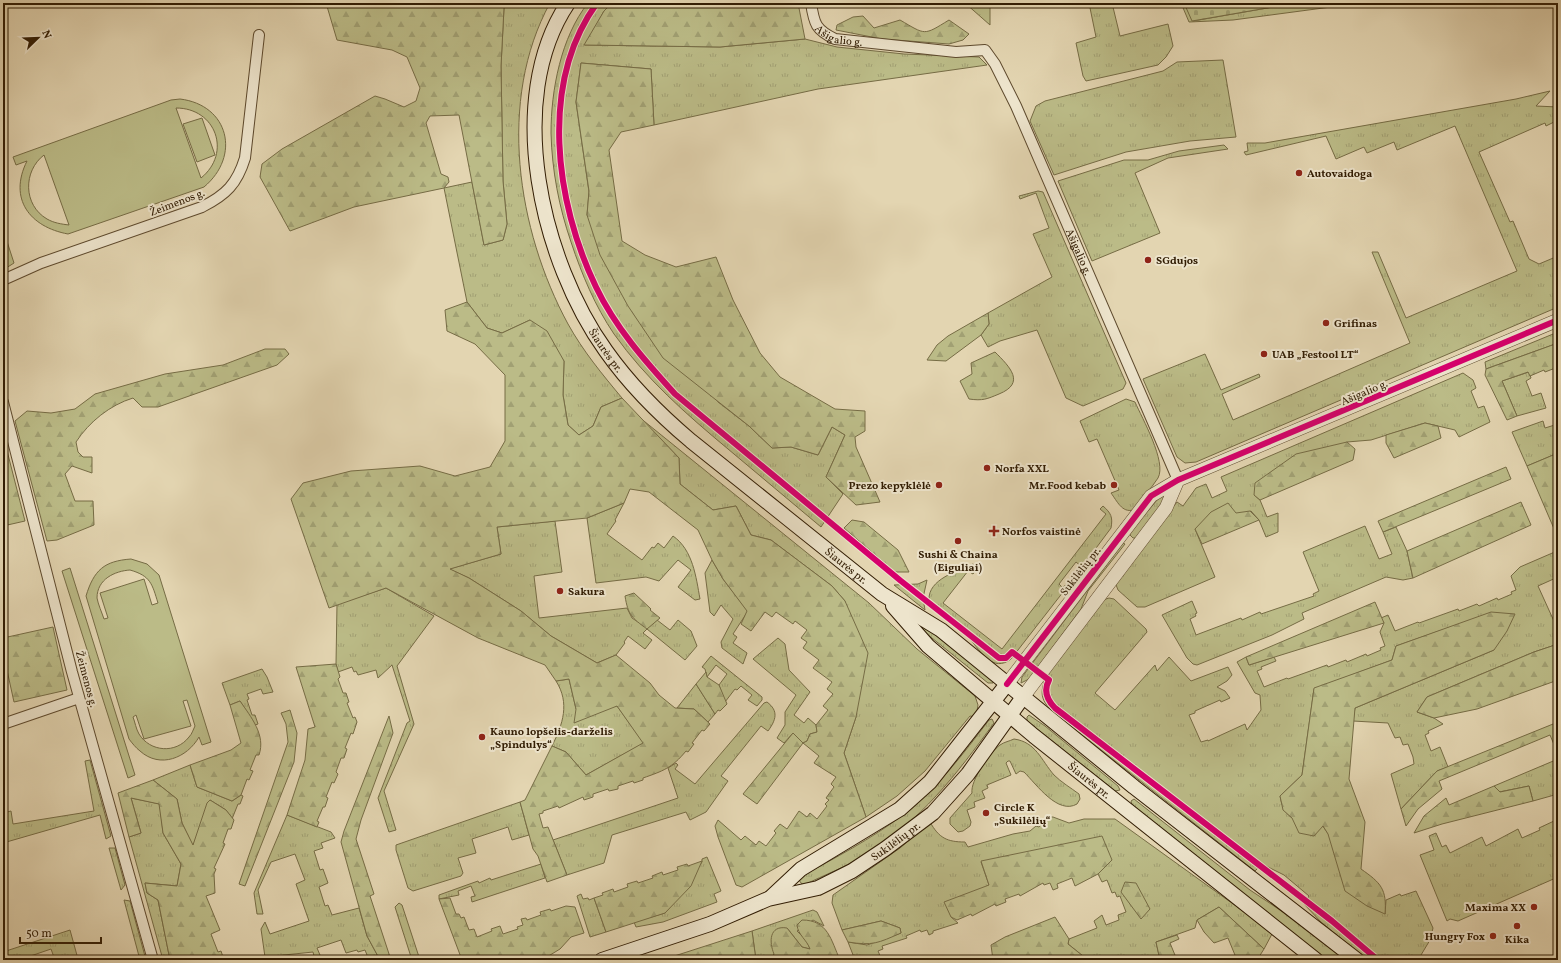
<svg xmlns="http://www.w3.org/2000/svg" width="1561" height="963" font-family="Vollkorn,serif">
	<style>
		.grass { fill: url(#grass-tufts); stroke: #766c45 }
		.forest { fill: url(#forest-firs); stroke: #766c45 }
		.cemetery { fill: url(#cemetery-stones); stroke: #766c45 }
		.garden { fill: #bbbb87; stroke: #766c45; fill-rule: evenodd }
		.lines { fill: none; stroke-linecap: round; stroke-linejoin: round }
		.minor-casing { stroke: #5e4a2e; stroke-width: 12 }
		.tertiary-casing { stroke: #5e4a2e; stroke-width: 14 }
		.secondary-casing { stroke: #311c03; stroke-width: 16 }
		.minor { stroke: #ede4cc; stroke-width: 10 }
		.tertiary { stroke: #ede4cc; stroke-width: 13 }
		.secondary { stroke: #ede4cc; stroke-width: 14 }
		.cycleway-casing { stroke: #ede4cc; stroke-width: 8 }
		.cycleway { stroke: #d6006c; stroke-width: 6 }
		.poi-dot { fill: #8f2418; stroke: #ede4cc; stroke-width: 1.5 }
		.labels { text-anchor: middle; stroke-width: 4; stroke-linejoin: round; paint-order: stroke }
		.street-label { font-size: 11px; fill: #311c03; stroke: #ede4cc }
		.poi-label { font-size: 11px; font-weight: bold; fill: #311c03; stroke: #ede4cc; text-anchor: start }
	</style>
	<defs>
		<pattern id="grass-tufts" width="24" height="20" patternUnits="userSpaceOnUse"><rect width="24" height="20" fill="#bbbb87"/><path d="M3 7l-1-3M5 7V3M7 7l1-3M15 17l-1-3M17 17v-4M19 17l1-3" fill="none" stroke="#a1a073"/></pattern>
		<pattern id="forest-firs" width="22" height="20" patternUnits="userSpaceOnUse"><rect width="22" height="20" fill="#bbbb87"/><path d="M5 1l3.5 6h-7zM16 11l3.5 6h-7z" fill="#a1a073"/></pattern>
		<pattern id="cemetery-stones" width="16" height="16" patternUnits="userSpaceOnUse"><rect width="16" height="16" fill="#bbbb87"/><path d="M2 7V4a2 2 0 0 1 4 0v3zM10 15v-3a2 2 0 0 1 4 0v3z" fill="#a1a073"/></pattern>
	</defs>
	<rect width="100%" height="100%" fill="#e3d5b1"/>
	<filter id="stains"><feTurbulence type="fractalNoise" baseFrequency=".005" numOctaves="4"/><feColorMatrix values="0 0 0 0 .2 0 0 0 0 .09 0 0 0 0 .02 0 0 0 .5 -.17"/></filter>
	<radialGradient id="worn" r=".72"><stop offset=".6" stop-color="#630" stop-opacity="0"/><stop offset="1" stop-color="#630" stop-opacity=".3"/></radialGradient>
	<!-- grass -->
	<path class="grass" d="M506,3H550C497,100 517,230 568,324C583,351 602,374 622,398L601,407L593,426L579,435L568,425L563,395L564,361L530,320L502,333L487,328L467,302L444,188L472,182L484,245L503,240L507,224L503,181L501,66L504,8Z
		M588,3H612L604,11L585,45L720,47L805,39L837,47L904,54L979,57L987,65L818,89L654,125L651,69L581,63L576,102L589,192L587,215L718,402L749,426L772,448L791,447L818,455L832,427L845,435L826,477L843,494L821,527C790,501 759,475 728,449C686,414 646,379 614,334C595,306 582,275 571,242C559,207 552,171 551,133C551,90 561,37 588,3Z
		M965,3H990V25Z
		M1089,3H1112L1120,36L1168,24L1173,46L1166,57L1158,65L1086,81L1083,76L1076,43L1096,37Z
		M1181,3H1184L1193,21L1296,3H1361L1233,20L1189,22Z
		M1223,60L1236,137L1190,141L1126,152L1054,175L1030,121L1036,106L1045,101L1163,71L1177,62Z
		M1550,91L1536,106L1558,107V120L1546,126L1545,123L1479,152L1510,222L1513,221L1529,259L1539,264L1558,256V307L1196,462L1185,463L1177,457L1143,379L1205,354L1221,390L1259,374L1260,377L1222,394L1233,420L1410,343L1372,252H1378L1406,318L1517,271L1455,126L1397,150L1394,142L1367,153L1364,147L1336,159L1326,136L1246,155L1244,152L1248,151L1247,143H1265L1516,99Z
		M1224,145L1228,149L1168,158L1135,173L1160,233L1092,261L1058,181L1124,160H1148L1179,151Z
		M1038,191L1043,192L1126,383L1123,389L1083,406L1066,398L1037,330L1000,341L988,347L981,335L989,324L988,313L1052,277L1033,234L1049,228L1036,193L1020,199L1019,196Z
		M1558,332V343L1486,369L1485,362Z
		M1529,372L1531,378L1526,381L1532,396L1541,393L1546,408L1517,416L1502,381Z
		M1463,373L1473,380L1476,388L1471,391L1478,408L1484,406L1490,422L1459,437L1455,430L1425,423L1371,440L1347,442L1254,495L1260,500L1267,517L1278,513V532L1266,537L1259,520L1251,511L1195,529L1215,577L1145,607H1137L1118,590L1115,582L1177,502L1183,506L1196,488L1206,484L1212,498L1227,491L1221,477Z
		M1126,399L1135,402C1142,418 1167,462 1158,478C1151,489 1141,499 1133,510C1122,513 1117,501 1111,493L1119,490L1097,439L1089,442L1080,421Z
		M639,417L869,603L917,649L975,696L978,705L976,717L970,716L925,771L897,796L866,817L844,753L856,717L845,601L832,586L771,540L751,535L736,506L713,510L680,484L679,458Z
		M1543,421L1545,428L1558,424V453L1527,466L1512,432Z
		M1163,493L1166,498L1136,538H1133L1130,535L1131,531Z
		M624,503L615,520L616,521L607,534L642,560L652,547L654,548L658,543L664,548L673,536C693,550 696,577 700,599L695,600L678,587L691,570L678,560L659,581L646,577L596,583L587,518Z
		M1103,506C1111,513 1113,517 1111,528L1082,567L1076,562L1059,584L1063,588L1065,585L1067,587L1011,659C993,673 981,652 970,639L973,635L929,600C928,579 958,571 973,564L978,568L973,574L968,571L943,603L1002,649L1106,514L1100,509Z
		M555,521L562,572L534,576L539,618L627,608L632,618L647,628L657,620L670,630L678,620L691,631L697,646L685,660L647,629L643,633L652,640L645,649L628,636L624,642L625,643L616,655L597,663L551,636L521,611L469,578L449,569L501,554L497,527Z
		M1365,526L1379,559L1392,554L1383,532L1396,527L1407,551L1413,578L1403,580L1386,577L1302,613L1304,619L1272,635L1197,665L1193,664L1187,658L1162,615L1192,601L1197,613L1195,614L1196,616L1190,619L1196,635L1241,618L1242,620L1260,612L1261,614L1314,596L1313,594L1319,591L1303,552Z
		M1123,543L1125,544L1088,591L1081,609L1029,679L1021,683L1022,677Z
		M1557,551L1558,577L1538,586L1558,630V644L1534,652L1427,697L1417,712L1434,718L1443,724L1428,731L1429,733L1425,735L1431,751L1440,747L1448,767L1437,771L1401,809L1391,774L1414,764L1413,757L1408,744L1403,745L1400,737L1395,738L1388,723L1353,721L1355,708L1494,650L1491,613L1396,646L1392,660L1314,689L1302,775L1280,796C1285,823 1298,820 1322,825L1385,914L1386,900L1400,894L1401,896L1416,891L1433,928L1430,940L1418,960H1367L1321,922L1304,904L1309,896L1284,875L1262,864L1255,871L1064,721C1045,705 1035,699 1048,673L1103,600L1109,598L1114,599L1146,629L1147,632L1095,693L1115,710L1155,665L1157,671L1169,657L1191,681L1228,667L1232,675L1227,681L1217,687L1225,691L1230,698L1221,702L1220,700L1195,711V713L1189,715L1201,742L1208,740V741L1245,724L1247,730L1261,710L1260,695L1255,693L1237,662L1246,657L1249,665L1274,657L1276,661L1261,667L1262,669L1257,671L1264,687L1287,678L1288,679L1327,665L1328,667L1346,660L1347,662L1366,654L1367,656L1381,650L1380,648L1385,646L1380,632L1384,623L1381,618L1388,615L1395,631L1418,622L1419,623L1458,609L1459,611L1477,604L1479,606L1497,598L1498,600L1512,594L1511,592L1516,590L1511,576L1520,567Z
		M712,560L723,579L748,611L733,634L737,637L733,643L747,653L743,664L722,648L721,642L733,619L721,605L714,616L710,612L705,573Z
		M927,580L923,598L925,610L894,585L918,584Z
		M386,588L434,616L397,666L414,724L384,791L396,830L389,832L378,798L407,723L410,721L392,665L378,678L376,670L358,675L356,671L354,672L352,667L338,672L336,664L337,604Z
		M918,621L993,681V683H988L917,626Z
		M778,638L785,644L789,670L810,692L794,715L804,723L808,718L816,725L817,732L810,734L807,741L803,743L793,733L784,743L777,738L785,725V712L796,695L753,659Z
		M711,656L762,697V700L757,706L748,700L752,695L741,686L737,690L735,689L725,702L719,685L727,674L716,665L707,677L705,669L702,667Z
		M262,669L267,677L273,692L263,694L261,689L247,694L249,699L247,700L252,715H255L258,724L255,725L240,701L230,705L222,683Z
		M569,679L576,709L617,706L644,743L586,775L566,752L552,746C563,724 570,703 556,681Z
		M696,684L715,714L708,722L694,709L677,708Z
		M767,702C779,711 776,720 768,731L761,726L721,776L728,781L706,812L690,820L686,812L612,835L604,863L567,875L553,840L678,798L668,768L676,763L678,765L675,769L695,784L764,703Z
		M1029,715L1045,726L1118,786L1120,790L1115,791L1027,721V717Z
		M992,719L994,723C956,775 921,821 865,855C846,867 824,875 804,885L801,883L799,880L800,877C835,858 871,839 903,815C937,789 963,754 989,720Z
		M1014,739C1036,742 1041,760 1054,775C1061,782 1071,788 1079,794L1080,799L1077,804C1058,815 1037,785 1024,772L1020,771L1016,774L1010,761H1008L1006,763L1011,775L987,785L988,788L982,791L985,798L974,802L975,807L967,810L971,822L970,826L963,831L958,832L950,824V818L972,793C970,781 990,752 1000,745C1004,742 1010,741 1014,739Z
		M1558,759V794L1533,801L1529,786L1499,792L1494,786Z
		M90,760L111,836L106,839L100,815L3,843V813L11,811L13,824L94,811L85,761Z
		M190,765L197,787L232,801L241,795L243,796L240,804H238L232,819L226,810L210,800L193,846L182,823L177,799L153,780Z
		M131,798L160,804L163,833L181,864L177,886L145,883L147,893L158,900L170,960H163L129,837L141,833Z
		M1134,799L1250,890L1295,920L1347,960H1325L1132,805L1131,801Z
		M520,802L529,835L512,840L508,827L472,839L476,853L458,858L463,873L461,876L413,891L408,888L396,850V845Z
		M287,815L331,832L335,838L321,843L323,848L314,851L320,870L323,869L328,883L319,887L325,906L328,905L332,915L359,908L367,936L380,960H369L365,950L358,952L357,950L346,953L341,940L317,948L320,955L317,956L318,960H315L313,952L265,957L261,929L265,922L270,934L309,921L296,884L305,880L295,854L271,862L258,890L263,914H257L254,893Z
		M1048,817H1053L1069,823L1084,819H1115L1254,919L1272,934L1264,949L1219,907L1197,920L1195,928L1156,942L1160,960H1098L1083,956L1068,944L1069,939L1097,928L1094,921L1102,915L1106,925L1119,920L1118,915L1126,912L1120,896L1117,897L1115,892L1112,893L1107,880L1102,882L1098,874L1112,860L981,862L989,885L951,917L958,923L933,931V933L929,935L927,930L921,932L920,930L906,936L907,938L882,946L883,949L878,951L882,960H855L848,942L867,945L901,933L900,928L881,921L842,930L832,903L833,895L900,848L930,822C939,838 947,842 965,842L968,847L1013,834L1030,831L1036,826L1039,827Z
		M1554,821L1558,830V877L1458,921L1450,919L1447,921L1420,855L1434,850L1429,836L1436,833L1442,847L1446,845L1450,853L1482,837L1486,846L1518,829L1522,838L1540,830L1539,828Z
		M109,848H115L125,885L121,890Z
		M707,857L721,891L714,894L717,902L663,922L636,927L634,922L665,913L702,862V859Z
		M541,864L545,878L472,902L471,897L475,896L471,886L458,891L459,895L439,899V895L478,881L479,883L490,878L491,880Z
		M581,894L583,899L588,898L589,900L594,898L606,932L590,937L577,896Z
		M124,900L130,901L146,960H140Z
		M399,903L402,905L420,960H412L395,907Z
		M813,910L817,912L824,926L813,920L797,931L807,941L810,949L802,947L787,928L771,960H756L752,931Z
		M70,930L78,959L55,960L51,949L19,960H3V952Z"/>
	<!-- forest -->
	<path class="forest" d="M326,3H506L504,8L501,66L503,181L507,224L503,240L484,245L459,115L430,116L426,123L441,174L448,177L449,182L444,188L354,207L290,231L260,177L262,164L282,149L375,96L385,99L404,107L416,101L420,88L407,57L392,50L337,40Z
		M612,3H798L805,39L720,47L584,45L604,11Z
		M863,16L874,28L900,20C926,35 923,36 949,20L969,34L963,40L949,44L882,39L836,30L837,25L853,17Z
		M581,63L651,69L654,125L621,132L609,150L622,241L645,255L676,267L716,257L733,300L760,353L780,377L835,409L865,411V431L855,437L856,447L880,502L856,505L826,477L845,435L832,427L818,455L791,447L772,448L749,426L663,358L628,306L600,255L587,215L589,191L576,102Z
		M3,229L14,263L3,270Z
		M467,302L487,328L502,333L530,320L547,331L564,361L563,395L568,425L579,435L593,426L601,407L622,398L679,458L680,484L713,510L736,506L751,535L771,540L832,586L845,601L868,653L856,717L844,753L866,817L742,887L736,885L718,837L715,826L718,820L741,840L745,836L756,845L759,841L766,846L776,833L774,831L780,824L787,829L799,811L807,817L810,813L817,819L827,806L825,804L829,800L826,798L834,787L831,784L836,777L814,763L819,756L803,743L757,804L743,794L793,733L803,743L807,741L810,734L817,732L816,725L828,710L823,706L833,694L827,689L832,682L813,668L819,660L803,648L807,642L801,638L807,630L795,621L793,624L776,612L772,617L765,612L751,631L741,624L747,611L723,579L712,560L698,530L649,492L630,489L624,503L587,518L497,527L501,554L450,569L469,578L521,611L551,636L597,663L616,655L650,683L659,695L675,708L694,709L710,724L704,731L702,730L692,743L694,744L688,752L686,751C672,768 663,771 643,778V780L634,783L633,781L618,786V789L609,791L608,789L593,794V797L584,800L583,797L559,808L558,806L543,811V813L539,814L543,828L548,827L567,875L547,882L538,856L533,849L520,802L525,800L552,746L566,752L586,775L643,743L617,706L574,723L576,709L569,679L556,681L545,665L478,638L386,588L329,608L291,499L303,483L351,471L420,466L455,476L490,467L505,441V375L475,344L447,331L445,310Z
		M988,313L989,324L981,335L946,361L927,360L937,345L948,336Z
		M1558,343V367L1545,372L1544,370L1530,376L1528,372L1502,381L1517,416L1507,420L1485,375L1486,369Z
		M265,349H285L289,354L277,365L158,407H142L133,398C110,405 89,422 76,442L78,452L83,457H92V473L72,466L65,474L75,501H93L94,525L57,540L47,541L15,421L27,411L51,413L75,409L95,394L165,374L223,365Z
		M995,352C1010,367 1026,383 999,394C987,399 983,401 969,399L960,381L972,374L971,363Z
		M1425,423L1438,426L1441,438L1394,458L1386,443V435Z
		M3,435L25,521L3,526Z
		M1347,442L1355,449L1353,460L1260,500L1254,495L1255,483L1296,454Z
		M1558,453V538L1527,466Z
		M1506,467L1511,479L1383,532L1378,521Z
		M1521,502L1531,525L1413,578L1407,551Z
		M1228,503L1236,513L1250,511L1259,520L1202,544L1195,529L1211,512Z
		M852,520L864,522L898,550L909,572H895L844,528Z
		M634,593L651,609L650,610L660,618L647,629C632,618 628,615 625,596Z
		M1375,602L1384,623L1249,665L1246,657Z
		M1491,612L1515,614L1507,631L1494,650L1355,708L1349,779L1365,822L1361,869C1381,883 1387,889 1385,914L1367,906L1345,891L1328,834L1323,826L1314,836L1299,833L1292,818L1283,810L1280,796L1302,775L1314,688L1392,660L1396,646Z
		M53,627L67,690L14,702L3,652V638Z
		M1558,644V680L1477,709L1434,718L1417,712L1427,697L1534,652Z
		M336,664L340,677L338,679L343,693H346L349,702L347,703L353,718L355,717L357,722L353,734L351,733L345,748L347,749L344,758H341L336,772L338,774L334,783L332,782L326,797L328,798L325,807H323L317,821L319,822L317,827L287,815L305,760L308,729L315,727L296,667Z
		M706,672L707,677L719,685L727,704L720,711L718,710L715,714L696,684Z
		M240,701C251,717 266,735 259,755H256L250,770L253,771L249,780L247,779L241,795L232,801L197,787L190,765L231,750L241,743L230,705Z
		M290,710L297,733L294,762L245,886L239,884L288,742L286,724L281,713Z
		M389,716L393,733L361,820L356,839L374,894L370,896L391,960H380L367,936L341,842L344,831Z
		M1558,722V754L1550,735L1439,781L1442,789L1418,809L1406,826L1401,809L1437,771Z
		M153,780L177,799L182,823L193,845L207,803L210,800L226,810L234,820L231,829H228L223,843L225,844L214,868L216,869L214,874L215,893L206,896L220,930L211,934L218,952L221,951L224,960H170L158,900L147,893L145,883L177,886L181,864L163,833L159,804L131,798L141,833L129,837L118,793Z
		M1494,786L1500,792L1529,786L1533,801L1442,824L1414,833L1424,816L1446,798L1449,805Z
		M1102,836L1112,860L1098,874L1075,886L1072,878L1057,884L1058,888L1053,890L1050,883L1044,885L1043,883L1020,896L1019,894L1005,899L1006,902L996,906L995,904L972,916L971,914L957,920L951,917L944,902L989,885L981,861Z
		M702,861L691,886L665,913L606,932L594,898L603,895L602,893L613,889L614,892L628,887L627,884L637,881L638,883L653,878L652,876L662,872L663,875L678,870L677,867L687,864L688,866Z
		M1125,882L1136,883L1150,909L1141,919L1121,892Z
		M450,898L456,914H459L461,918L464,917L469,930L474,929L477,937L492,931L491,929L500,926L503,934L518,929L517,927L523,925L521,919L526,918L527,920L541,915L540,912L550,909L551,911L566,906L575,907L584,933L571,937L560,949L542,960H462L439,899Z
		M1219,907L1264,949L1257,960H1237L1228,938L1214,943L1204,932L1197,920Z
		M1055,917L1069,939L1068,944L1083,956L1098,960H993L991,945L1005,937Z
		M802,920C828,920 831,940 840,960H812L807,958L801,960H771L774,954C769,942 769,925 787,928L802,947L810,949C807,940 798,935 797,925Z
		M881,921L900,928L901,933C878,943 873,946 848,942L842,930Z
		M752,931L756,960H662Z
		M1177,935L1179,939L1170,943L1177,960H1160L1156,942Z"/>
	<!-- cemetery -->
	<path class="cemetery" d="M1184,3H1296L1192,21Z"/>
	<!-- garden -->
	<path class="garden" d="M180,99C229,105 241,156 204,187L68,234C30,227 8,199 27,161L16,165L13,157L171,100ZM176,108C216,108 232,153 201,178ZM44,155L69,225C61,224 54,223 47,219C23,205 23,171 44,155Z
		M202,118L215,155L197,162L183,124Z
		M131,559L147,564L159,575L211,742L202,745L199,737C187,758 160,769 140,751C136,748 132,743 129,739L86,596C94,570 104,561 131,559ZM130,570C151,576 152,584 158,603L152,605L144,579L100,593L108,618L104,619C102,613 98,604 97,598C97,579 115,571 130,570ZM187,700L195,726C193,730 192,734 189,737C176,754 150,752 139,734C136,729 135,722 133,717L136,715L144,739L191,726L183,701Z
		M70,568L135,775L128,778L62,571Z"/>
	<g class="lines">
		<!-- minor casing -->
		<g class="minor-casing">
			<g id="minor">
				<path id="s1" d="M811,3C814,24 816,30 835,39L956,52L985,50L995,64L1016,106L1178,480"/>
				<path d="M3,280L41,263L202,207C226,195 237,184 245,158L259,35"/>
				<path d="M3,402L72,672L153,960"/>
				<path d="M3,724L79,698"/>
			</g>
		</g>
		<!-- tertiary casing -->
		<g class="tertiary-casing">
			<path id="tertiary" d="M1007,684L1151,496L1178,480L1558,320
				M1023,697L1166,508L1178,480"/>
		</g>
		<!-- secondary casing -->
		<g class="secondary-casing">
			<g id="secondary">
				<path id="s2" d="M568,3C503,100 542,262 606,351C630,385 659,414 691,441L882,594L941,630L1134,787L1357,960"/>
				<path id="s3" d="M893,606L928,646L1034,736L1316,960"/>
				<path d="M770,898L801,869L900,809L930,782L1007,684"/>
				<path id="s4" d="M602,960L710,924L768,899L818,888L852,871L885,849L933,813L968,774L1023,697"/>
			</g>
		</g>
		<!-- minor -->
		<use href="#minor" class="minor"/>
		<!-- tertiary -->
		<use href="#tertiary" class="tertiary"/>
		<!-- secondary -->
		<use href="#secondary" class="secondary"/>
		<!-- cycleway casing -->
		<g class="cycleway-casing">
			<path id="cycleway" d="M597,3C539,83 555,202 596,287C615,327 645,361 675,394L901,581L999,658H1006L1012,652L1049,680C1043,691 1047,700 1055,708L1332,921L1378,960
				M1007,684L1151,496L1178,480L1558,320"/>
		</g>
		<!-- cycleway -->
		<use href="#cycleway" class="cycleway"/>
	</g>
	<!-- markers -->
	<g class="poi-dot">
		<circle cx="1299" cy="173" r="4"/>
		<circle cx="1148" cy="260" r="4"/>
		<circle cx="1326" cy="323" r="4"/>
		<circle cx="1264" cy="354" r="4"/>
		<circle cx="987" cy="468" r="4"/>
		<circle cx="939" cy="485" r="4"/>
		<circle cx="1114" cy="485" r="4"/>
		<path d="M992 525h4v4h4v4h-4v4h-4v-4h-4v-4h4z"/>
		<circle cx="958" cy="541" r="4"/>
		<circle cx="560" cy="591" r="4"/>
		<circle cx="482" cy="737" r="4"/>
		<circle cx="986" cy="813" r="4"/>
		<circle cx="1534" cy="907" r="4"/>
		<circle cx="1517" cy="926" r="4"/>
		<circle cx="1493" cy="936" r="4"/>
	</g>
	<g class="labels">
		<!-- street labels -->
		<g class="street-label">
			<text dy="4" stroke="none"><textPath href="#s1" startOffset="49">Ašigalio g.</textPath></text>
			<text transform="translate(177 202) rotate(-21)" y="4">Žeimenos g.</text>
			<text dy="4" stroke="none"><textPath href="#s1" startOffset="420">Ašigalio g.</textPath></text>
			<text dy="4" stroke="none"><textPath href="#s2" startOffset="368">Šiaurės pr.</textPath></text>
			<text transform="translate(1364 392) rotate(-23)" y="4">Ašigalio g.</text>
			<text dy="4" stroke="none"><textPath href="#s2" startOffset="692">Šiaurės pr.</textPath></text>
			<text transform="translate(1080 571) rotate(-52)" y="4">Sukilėlių pr.</text>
			<text transform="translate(87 679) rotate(75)" y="4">Žeimenos g.</text>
			<text dy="4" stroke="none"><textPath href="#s3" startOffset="263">Šiaurės pr.</textPath></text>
			<text dy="4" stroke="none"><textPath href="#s4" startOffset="319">Sukilėlių pr.</textPath></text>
		</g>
		<!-- poi labels -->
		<g class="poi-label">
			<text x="1307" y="177">Autovaidoga</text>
			<text x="1156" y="264">SGdujos</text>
			<text x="1334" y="327">Grifinas</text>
			<text x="1272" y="358">UAB „Festool LT“</text>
			<text x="995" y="472">Norfa XXL</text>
			<text x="931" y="489" text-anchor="end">Prezo kepyklėlė</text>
			<text x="1106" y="489" text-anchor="end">Mr.Food kebab</text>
			<text x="1002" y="535">Norfos vaistinė</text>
			<text x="958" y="558" text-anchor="middle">Sushi &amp; Chaina<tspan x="958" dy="13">(Eiguliai)</tspan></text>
			<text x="568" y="595">Sakura</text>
			<text x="490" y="735">Kauno lopšelis-darželis<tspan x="490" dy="13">„Spindulys“</tspan></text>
			<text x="994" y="811">Circle K<tspan x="994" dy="13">„Sukilėlių“</tspan></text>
			<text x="1526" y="911" text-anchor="end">Maxima XX</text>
			<text x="1485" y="940" text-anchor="end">Hungry Fox</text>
			<text x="1517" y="943" text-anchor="middle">Kika</text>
		</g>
	</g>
	<!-- margin -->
	<rect width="1561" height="963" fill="none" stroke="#e3d5b1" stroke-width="16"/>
	<rect x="4" y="4" width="1553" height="955" fill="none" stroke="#311c03" stroke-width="2"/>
	<rect x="8" y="8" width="1545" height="947" fill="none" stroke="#311c03"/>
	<!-- north arrow -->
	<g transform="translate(38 38) rotate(67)" stroke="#ede4cc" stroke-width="3" paint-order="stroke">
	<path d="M0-3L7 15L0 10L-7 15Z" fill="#311c03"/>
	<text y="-6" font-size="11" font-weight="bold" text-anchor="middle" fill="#311c03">N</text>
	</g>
	<!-- scale -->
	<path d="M20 937v6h81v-6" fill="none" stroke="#311c03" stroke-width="2"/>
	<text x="26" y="937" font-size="12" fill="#311c03" stroke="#ede4cc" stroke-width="3" paint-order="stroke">50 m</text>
	<rect width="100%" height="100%" filter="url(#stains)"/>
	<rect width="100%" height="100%" fill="url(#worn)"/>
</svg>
